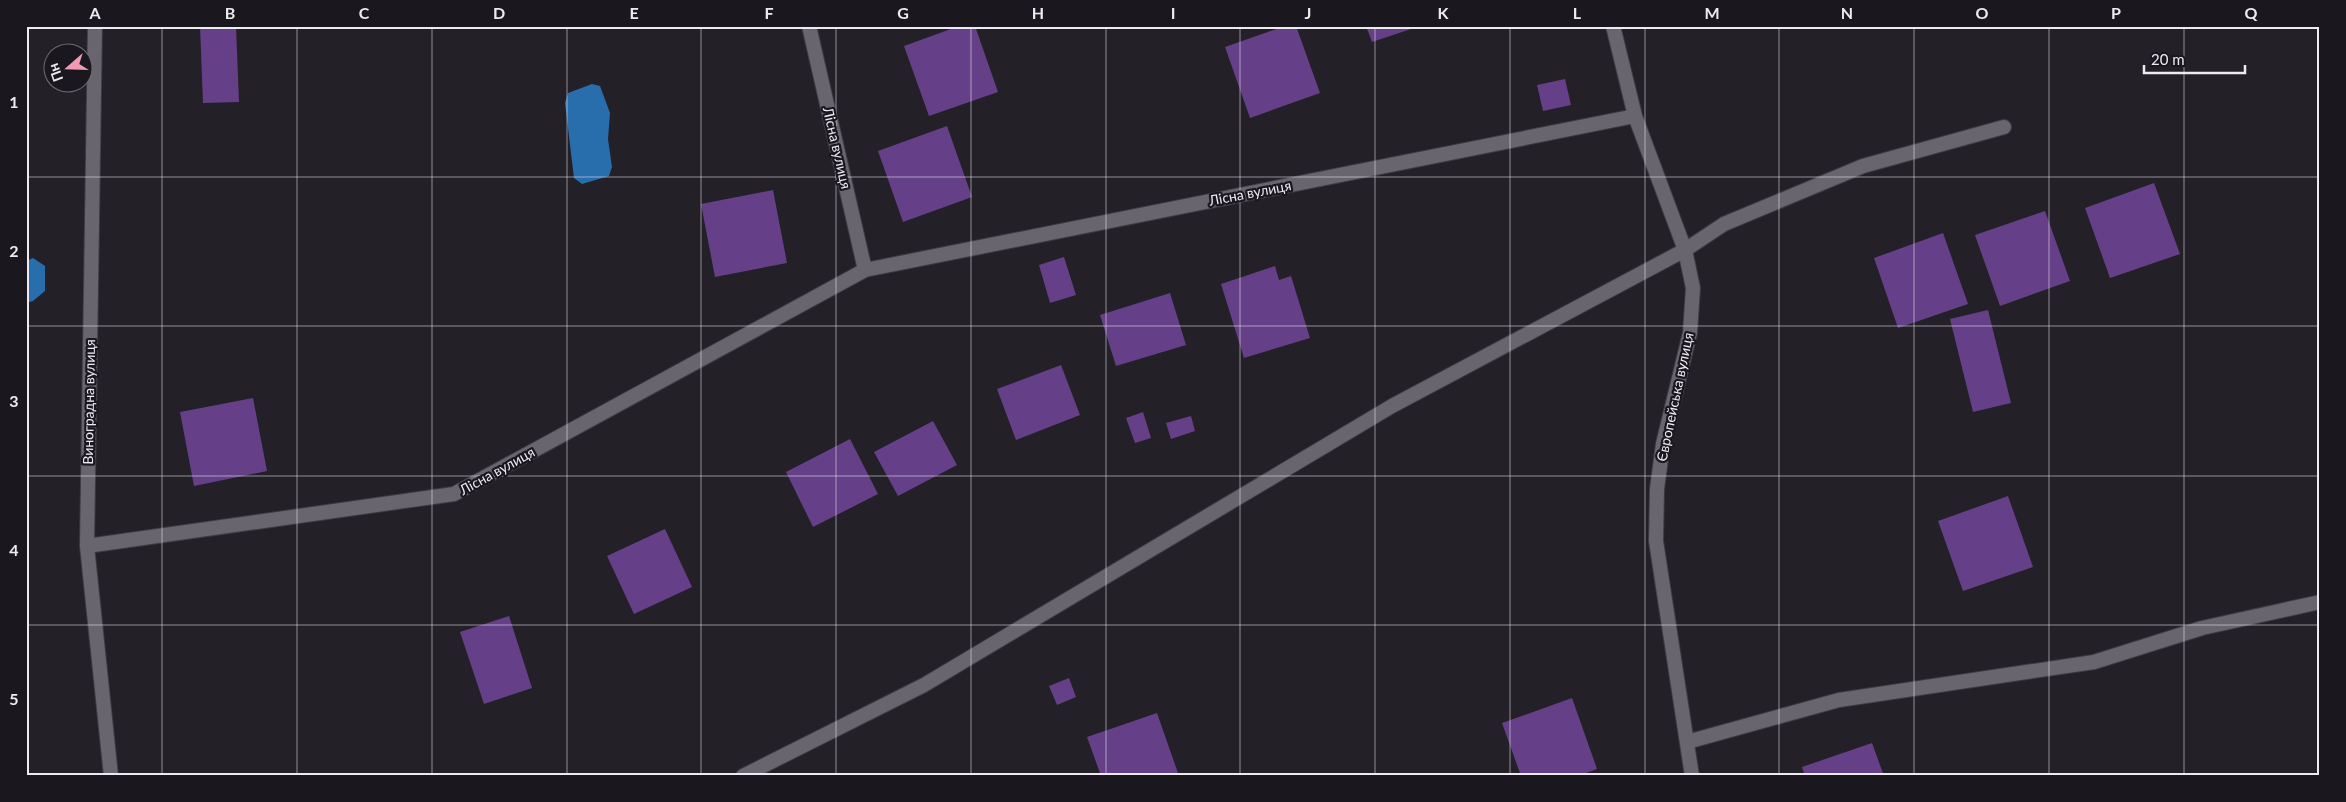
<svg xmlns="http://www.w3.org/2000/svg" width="2346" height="802" font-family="Lato,sans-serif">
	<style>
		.water { fill: #286eac }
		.building { fill: #654088 }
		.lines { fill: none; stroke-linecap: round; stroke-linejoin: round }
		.service-casing { stroke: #3e3c42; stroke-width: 16 }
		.minor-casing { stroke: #3e3c42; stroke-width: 16 }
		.service { stroke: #69656f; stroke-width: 14 }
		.minor { stroke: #69656f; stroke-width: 14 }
		.grid { fill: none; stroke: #edebf1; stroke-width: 1; stroke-opacity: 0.55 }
		.labels { text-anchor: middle; stroke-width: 4.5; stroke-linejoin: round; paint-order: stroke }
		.street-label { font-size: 14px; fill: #edebf1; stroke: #1a171f }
		.neatline { fill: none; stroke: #edebf1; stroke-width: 2 }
		.grid-label { font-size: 16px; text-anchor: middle; font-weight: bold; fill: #edebf1 }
	</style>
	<rect width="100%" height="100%" fill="#232028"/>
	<!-- water -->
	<path class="water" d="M592,84L600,86L610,113L608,139L612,167L609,176L582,184L574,178L565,103L568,93Z
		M33,258L45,266V291L33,301L26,303V261Z"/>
	<!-- building -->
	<path class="building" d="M200,26H236L239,102L203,103Z
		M959,26H975L998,92L929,116L904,46Z
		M1285,26H1296L1320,93L1250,118L1225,47Z
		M1366,26H1417V27L1372,42Z
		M1565,79L1571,105L1543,111L1537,85Z
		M947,126L972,197L903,222L878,151Z
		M2154,183L2180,254L2110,278L2085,208Z
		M773,190L787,263L715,277L701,204Z
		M2045,211L2070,281L2000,306L1975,235Z
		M1943,233L1968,304L1898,328L1874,258Z
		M1064,257L1076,295L1050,303L1039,265Z
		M1275,266L1279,280L1291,276L1310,338L1244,358L1221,284Z
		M1170,293L1186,345L1116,366L1100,315Z
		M1988,310L2011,403L1973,412L1950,319Z
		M1061,365L1080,415L1016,440L997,389Z
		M253,398L267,471L194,486L180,412Z
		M1143,412L1151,438L1135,443L1126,418Z
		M1191,416L1195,431L1171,439L1166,423Z
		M933,421L957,465L898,496L874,452Z
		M850,439L878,494L813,527L786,472Z
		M2008,496L2033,567L1963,591L1938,521Z
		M665,529L692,587L634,614L607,556Z
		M509,616L532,688L484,704L460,632Z
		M1069,678L1076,697L1057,705L1049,686Z
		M1572,698L1597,769L1578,776H1521L1502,723Z
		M1157,713L1179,776H1101L1087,737Z
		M1872,743L1884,776H1805L1802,767Z"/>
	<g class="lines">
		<!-- service casing -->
		<g class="service-casing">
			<path id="service" d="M1687,742L1839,700L2094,662L2202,628L2320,602
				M743,776L924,685L1392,406L1685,250L1724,224L1863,166L2004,127"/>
		</g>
		<!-- minor casing -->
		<g class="minor-casing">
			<path id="minor" d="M95,26L87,546L111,776
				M809,26L865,270
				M1613,26L1635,116L1685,250L1693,288L1690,333L1663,444L1657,489L1656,541L1692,776
				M87,546L454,494L865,270L1635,116"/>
		</g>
		<!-- service -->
		<use href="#service" class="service"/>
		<!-- minor -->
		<use href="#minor" class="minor"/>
	</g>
	<!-- grid -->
	<path class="grid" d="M162,26V776M297,26V776M432,26V776M567,26V776M701,26V776M836,26V776M971,26V776M1106,26V776M1240,26V776M1375,26V776M1510,26V776M1645,26V776M1779,26V776M1914,26V776M2049,26V776M2184,26V776M26,177H2320M26,326H2320M26,476H2320M26,625H2320"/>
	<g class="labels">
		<!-- street labels -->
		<g class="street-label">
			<text transform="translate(837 148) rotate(77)" y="5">Лісна вулиця</text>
			<text transform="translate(1250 193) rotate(-11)" y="5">Лісна вулиця</text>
			<text transform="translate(1675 397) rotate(-78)" y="5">Європейська вулиця</text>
			<text transform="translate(89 402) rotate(-89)" y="5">Виноградна вулиця</text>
			<text transform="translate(497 471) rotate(-29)" y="5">Лісна вулиця</text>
		</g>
	</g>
	<!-- border -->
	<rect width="2346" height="802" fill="none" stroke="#1a171f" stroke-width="55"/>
	<!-- north arrow -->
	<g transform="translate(68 68) rotate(250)"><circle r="24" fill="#1a171f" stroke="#6e6c73"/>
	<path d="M0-4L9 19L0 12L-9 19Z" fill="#f19ab2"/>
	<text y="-8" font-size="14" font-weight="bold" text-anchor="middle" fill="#edebf1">Пн</text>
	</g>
	<!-- scale -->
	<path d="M2144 65v8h101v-8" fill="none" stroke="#edebf1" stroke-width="2.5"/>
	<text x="2151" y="65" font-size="15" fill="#edebf1" stroke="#1a171f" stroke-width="4" paint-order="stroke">20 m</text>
	<rect x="28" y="28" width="2290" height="746" class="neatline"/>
	<g class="grid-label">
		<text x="95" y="19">A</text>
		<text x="230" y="19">B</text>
		<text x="364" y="19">C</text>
		<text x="499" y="19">D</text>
		<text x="634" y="19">E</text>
		<text x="769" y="19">F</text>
		<text x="903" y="19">G</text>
		<text x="1038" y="19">H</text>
		<text x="1173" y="19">I</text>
		<text x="1308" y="19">J</text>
		<text x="1443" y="19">K</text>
		<text x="1577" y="19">L</text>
		<text x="1712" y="19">M</text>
		<text x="1847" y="19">N</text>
		<text x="1982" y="19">O</text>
		<text x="2116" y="19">P</text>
		<text x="2251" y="19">Q</text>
		<text x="14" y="108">1</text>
		<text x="14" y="257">2</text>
		<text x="14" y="407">3</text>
		<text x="14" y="556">4</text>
		<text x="14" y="705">5</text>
	</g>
</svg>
